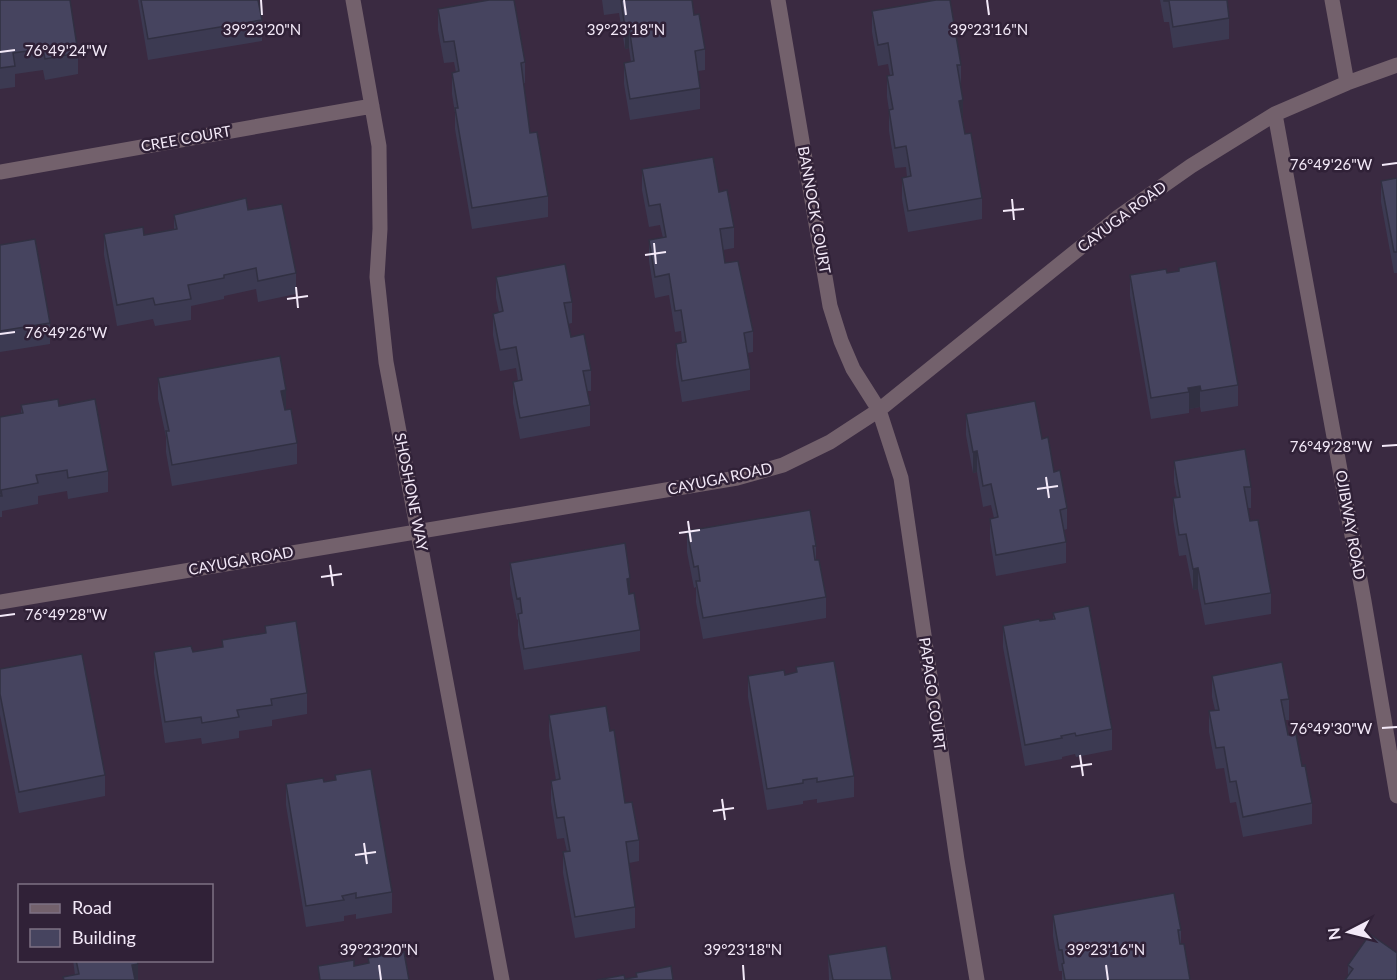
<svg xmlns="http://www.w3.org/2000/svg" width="1397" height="980" font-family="Lato,sans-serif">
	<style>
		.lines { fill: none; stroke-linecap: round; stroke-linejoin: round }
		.minor { stroke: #73616c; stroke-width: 15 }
		.wall { fill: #3c3a52 }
		.shaded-wall { fill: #313042 }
		.building { fill: #46445f; stroke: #313042; stroke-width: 1.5 }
		.ticks { fill: none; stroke: #f3e9f8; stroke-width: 2 }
		.labels { text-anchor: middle; stroke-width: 5; stroke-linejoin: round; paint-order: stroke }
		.street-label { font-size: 15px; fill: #f3e9f8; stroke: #302137 }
		.ticks-label { font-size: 15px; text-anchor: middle; fill: #f3e9f8; stroke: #302137; stroke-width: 5; stroke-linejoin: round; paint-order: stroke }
	</style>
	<rect width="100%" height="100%" fill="#3a2a41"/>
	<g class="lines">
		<!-- minor -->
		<path class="minor" d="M353,0L379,146L380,229L377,277L386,362L502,980
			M778,0L830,306L841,341L853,369L879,410L901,478L957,860L977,980
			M1332,0L1347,83
			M1275,114L1364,601L1397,796
			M0,172L372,106
			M0,602L737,478L783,465L830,442L879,410L1117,218L1191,166L1275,114L1347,83L1397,65"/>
	</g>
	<!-- wall -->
	<path class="wall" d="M0,0L78,53V74L45,80L43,70L15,74V87L0,89Z
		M138,0H258L262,20V41L148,60Z
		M602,0H692L694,15L705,49V70L698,71L700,88V109L630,120L624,84V63L631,62L629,48L625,49L619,13L604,15Z
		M1160,0H1227L1229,18V39L1173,48L1169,22H1164Z
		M438,9L525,62V83H523L530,133L548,196V217L472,229L455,129V113L452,94V73L456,72L454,62L444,63L438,30Z
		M872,11L961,65V86L963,121L965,134L982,198V219L908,232L902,199V178L907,177L906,167L895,168L889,131V110L887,97V76L890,75L888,64L878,66L872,32Z
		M642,169L719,192L734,227V248L723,250L725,263L753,331V352L747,353L750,369V390L682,402L676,364V344L682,342L681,331L675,332L669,295L655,298L649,261V240L663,238L660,225L649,227L642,190Z
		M1397,178V273H1394L1381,202V181Z
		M248,210L296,273V294L258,302L256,289L224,296V299L191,306V320L155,326L153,319L117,326L104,255V234L144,235L174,229V215Z
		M0,245L50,323V344L0,352Z
		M1167,273L1238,385V406L1201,412L1200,407L1189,409V413L1151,419L1130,296V275Z
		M496,277L572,302V323L568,324L571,337L591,370V391H587L590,405V426L520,439L513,403V382L518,381L516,368L500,371L493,335V314L499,312L496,298Z
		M158,378L286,410L297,443V464L172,486L166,452V437L158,399Z
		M21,405L59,406L108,471V492L68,499L67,491L38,496V504L2,511V517H0V417L21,413Z
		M966,414L1042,439L1067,508V529L1064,530L1066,542V563L996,576L990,540V519L994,518L991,505L983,507L977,472L973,473L966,435Z
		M1174,461L1251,487V508H1248L1250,521L1271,593V614L1205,625L1198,589L1193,590L1186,555L1179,556L1173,519V498H1177L1174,482Z
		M687,531L816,546V560L826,597V618L703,639L696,602V587L694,588L687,552Z
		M510,563L630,594L640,630V651L524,670L518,635V619L517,620L510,584Z
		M1053,613L1112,729V750L1076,757L1075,754L1062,757V759L1025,766L1003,647V626L1053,619Z
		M265,626L307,693V714L272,720V726L239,731V738L202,744L201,738L165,743L154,673V652H193L222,647V640L265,633Z
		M796,667L854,776V797L817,803V799L803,801V804L767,810L748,697V676L785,675L796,672Z
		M0,669L105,775V796L19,813L0,715Z
		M1212,676L1289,699V720H1285L1288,735L1302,766L1312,803V824L1243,837L1236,802L1230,803L1224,768L1216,769L1209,732V711L1215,710L1212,697Z
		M549,715L610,731L625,803L639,840V861L629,863L635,907V928L575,938L563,873V852H567L564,838L557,839L551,802V781L556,780L549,736Z
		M335,775L392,892V913L356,919V914L344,916V921L306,927L286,805V784L324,782L335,780Z
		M1053,915L1181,930V944L1190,980H1062V971H1059L1053,936Z
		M1397,953L1348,976V965Z
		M828,955L892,980H829Z
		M73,960H137L138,980H63V977L75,975Z"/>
	<!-- shaded-wall -->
	<path class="shaded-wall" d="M629,27V48L625,49V28Z
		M963,100V121L959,122V101Z
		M1200,386V407L1189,409V392L1188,388Z
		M286,390V411L281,412V391Z
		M977,451V472L973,473V452Z
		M1198,568V589L1193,590V569Z
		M630,578V599L627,579Z
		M138,964V980H132V965Z"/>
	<!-- building -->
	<path class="building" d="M0,0H70L78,53L45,59L43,49L13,53L15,66L0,68Z
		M141,0H258L262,20L148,39Z
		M489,0H514L525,62L521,63L530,133L537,132L548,196L472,208L455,108H458L452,73L459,71L454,41L444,42L438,9Z
		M621,0H692L694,15L699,14L705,49L695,51L700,88L630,99L624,63L634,61L629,27L625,28Z
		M936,0H950L961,65H957L963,100L959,101L965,134L971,133L982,198L908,211L902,178L911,176L906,146L895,148L889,110L893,109L887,76L893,75L888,43L878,45L872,11Z
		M1164,0H1227L1229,18L1173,27L1169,1H1164Z
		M713,157L719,192L727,190L734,227L720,229L725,263L738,261L753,331L744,333L750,369L682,381L676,344L686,342L681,310L675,311L669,274L655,277L649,240L666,237L660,204L649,206L642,169Z
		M1397,178V252H1394L1381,181Z
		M246,198L248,210L282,204L296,273L258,281L256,268L224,275V278L188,285L191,299L155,305L153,298L117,305L104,234L143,227L144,235L177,229L174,215Z
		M35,239L50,323L0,331V245Z
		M1216,261L1238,385L1201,391L1200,386L1188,388L1189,392L1151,398L1130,275L1166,269L1167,273L1179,271V268Z
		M565,264L572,302L564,303L571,337L584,334L591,370L583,371L590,405L520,418L513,382L522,380L516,347L500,350L493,314L503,311L496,277Z
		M280,356L286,390L281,391L285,410L291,409L297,443L172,465L166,431H169L158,378Z
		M58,399L59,406L95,399L108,471L68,478L67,470L36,475L38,483L1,490L2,496H0V417L23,413L21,405Z
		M1035,401L1042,439L1048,437L1054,472L1060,470L1067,508L1060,510L1066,542L996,555L990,519L998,517L991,484L983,486L977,451L973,452L966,414Z
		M1245,449L1251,487H1244L1250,521L1258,520L1271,593L1205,604L1198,568L1193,569L1186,534L1179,535L1173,498L1180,497L1174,461Z
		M810,510L816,546H813L815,560H819L826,597L703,618L696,581H700L698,566L694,567L687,531Z
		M625,543L630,578L627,579L629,594L634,593L640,630L524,649L518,614L522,613L520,598L517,599L510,563Z
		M1089,606L1112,729L1076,736L1075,733L1061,736L1062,738L1025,745L1003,626L1039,619L1040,621L1055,619L1053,613Z
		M296,621L307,693L271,699L272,705L237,710L239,717L202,723L201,717L165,722L154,652L191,646L193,652L223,647L222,640L266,633L265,626Z
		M82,654L105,775L19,792L0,694V669Z
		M834,661L854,776L817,782V778L803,780V783L767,789L748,676L784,670L785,675L797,672L796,667Z
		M1282,662L1289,699L1281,700L1288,735L1296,734L1302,766L1305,765L1312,803L1243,817L1236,781L1230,782L1224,747L1216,748L1209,711L1219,710L1212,676Z
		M606,706L610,731L614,730L625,803L632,802L639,840L626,842L635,907L575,917L563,852L570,851L564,817L557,818L551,781L560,779L549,715Z
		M371,769L392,892L356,898V893L342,896L344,900L306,906L286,784L323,778L324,782L336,780L335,775Z
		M1174,893L1181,930H1178L1180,944H1184L1190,980H1065L1062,964L1064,963L1062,950H1059L1053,915Z
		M1370,934L1397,953V980H1345L1353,969L1348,965Z
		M886,946L892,980H833L828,955Z
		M404,952L409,980H320L318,966L354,960V966L369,963L368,958Z
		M76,960H137L138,964L132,965L135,980H64L63,977L79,974Z
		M671,966L673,980H597L624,975L625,979L637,977L636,973Z"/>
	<!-- ticks -->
	<path class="ticks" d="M261,0L262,15M624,0L626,15M987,0L989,15M0,52L15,50M1382,165L1397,163M1012,199L1014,220M1003,211L1024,209M654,243L656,264M645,255L666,252M296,287L298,308M287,299L308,296M0,334L15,332M1382,446L1397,445M1046,477L1049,498M1037,489L1058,486M688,521L691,542M679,533L700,530M330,565L333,586M321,577L342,574M0,616L15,614M1382,728L1397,727M1080,755L1083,776M1071,767L1092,764M722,799L725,820M713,811L734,808M364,843L367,864M355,855L376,852M379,965L381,980M743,965L744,980M1106,965L1108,980"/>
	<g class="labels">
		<!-- street labels -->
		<g class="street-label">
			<text transform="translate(186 139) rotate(-10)" y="5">CREE COURT</text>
			<text transform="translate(814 210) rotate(80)" y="5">BANNOCK COURT</text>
			<text transform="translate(1122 217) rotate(-37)" y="5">CAYUGA ROAD</text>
			<text transform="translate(720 479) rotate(-12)" y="5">CAYUGA ROAD</text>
			<text transform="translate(411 492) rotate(79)" y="5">SHOSHONE WAY</text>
			<text transform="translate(1350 525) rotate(80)" y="5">OJIBWAY ROAD</text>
			<text transform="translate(241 561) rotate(-10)" y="5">CAYUGA ROAD</text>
			<text transform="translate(932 694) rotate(82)" y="5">PAPAGO COURT</text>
		</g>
	</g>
	<g class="ticks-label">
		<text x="262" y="35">39°23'20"N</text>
		<text x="626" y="35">39°23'18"N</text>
		<text x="989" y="35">39°23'16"N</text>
		<text x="66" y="56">76°49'24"W</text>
		<text x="1331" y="170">76°49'26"W</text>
		<text x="66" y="338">76°49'26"W</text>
		<text x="1331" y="452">76°49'28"W</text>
		<text x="66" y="620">76°49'28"W</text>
		<text x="1331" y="734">76°49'30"W</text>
		<text x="379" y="955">39°23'20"N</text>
		<text x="743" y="955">39°23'18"N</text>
		<text x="1106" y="955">39°23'16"N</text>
	</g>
	<!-- legend -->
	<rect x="18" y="884" width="195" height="78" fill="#302137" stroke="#7e7184" stroke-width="1.5"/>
	<rect x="30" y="904" width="30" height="9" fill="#73616c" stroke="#7e7184" stroke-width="1.5"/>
	<text x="72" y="914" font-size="18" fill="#f3e9f8">Road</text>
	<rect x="30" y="929" width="30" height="18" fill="#46445f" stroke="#7e7184" stroke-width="1.5"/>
	<text x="72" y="944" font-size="18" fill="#f3e9f8">Building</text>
	<!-- north arrow -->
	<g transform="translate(1349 932) rotate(263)" stroke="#302137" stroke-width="4.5" paint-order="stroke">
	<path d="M0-4.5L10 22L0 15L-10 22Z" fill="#f3e9f8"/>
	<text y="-9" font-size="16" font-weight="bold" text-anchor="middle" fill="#f3e9f8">N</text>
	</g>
</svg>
